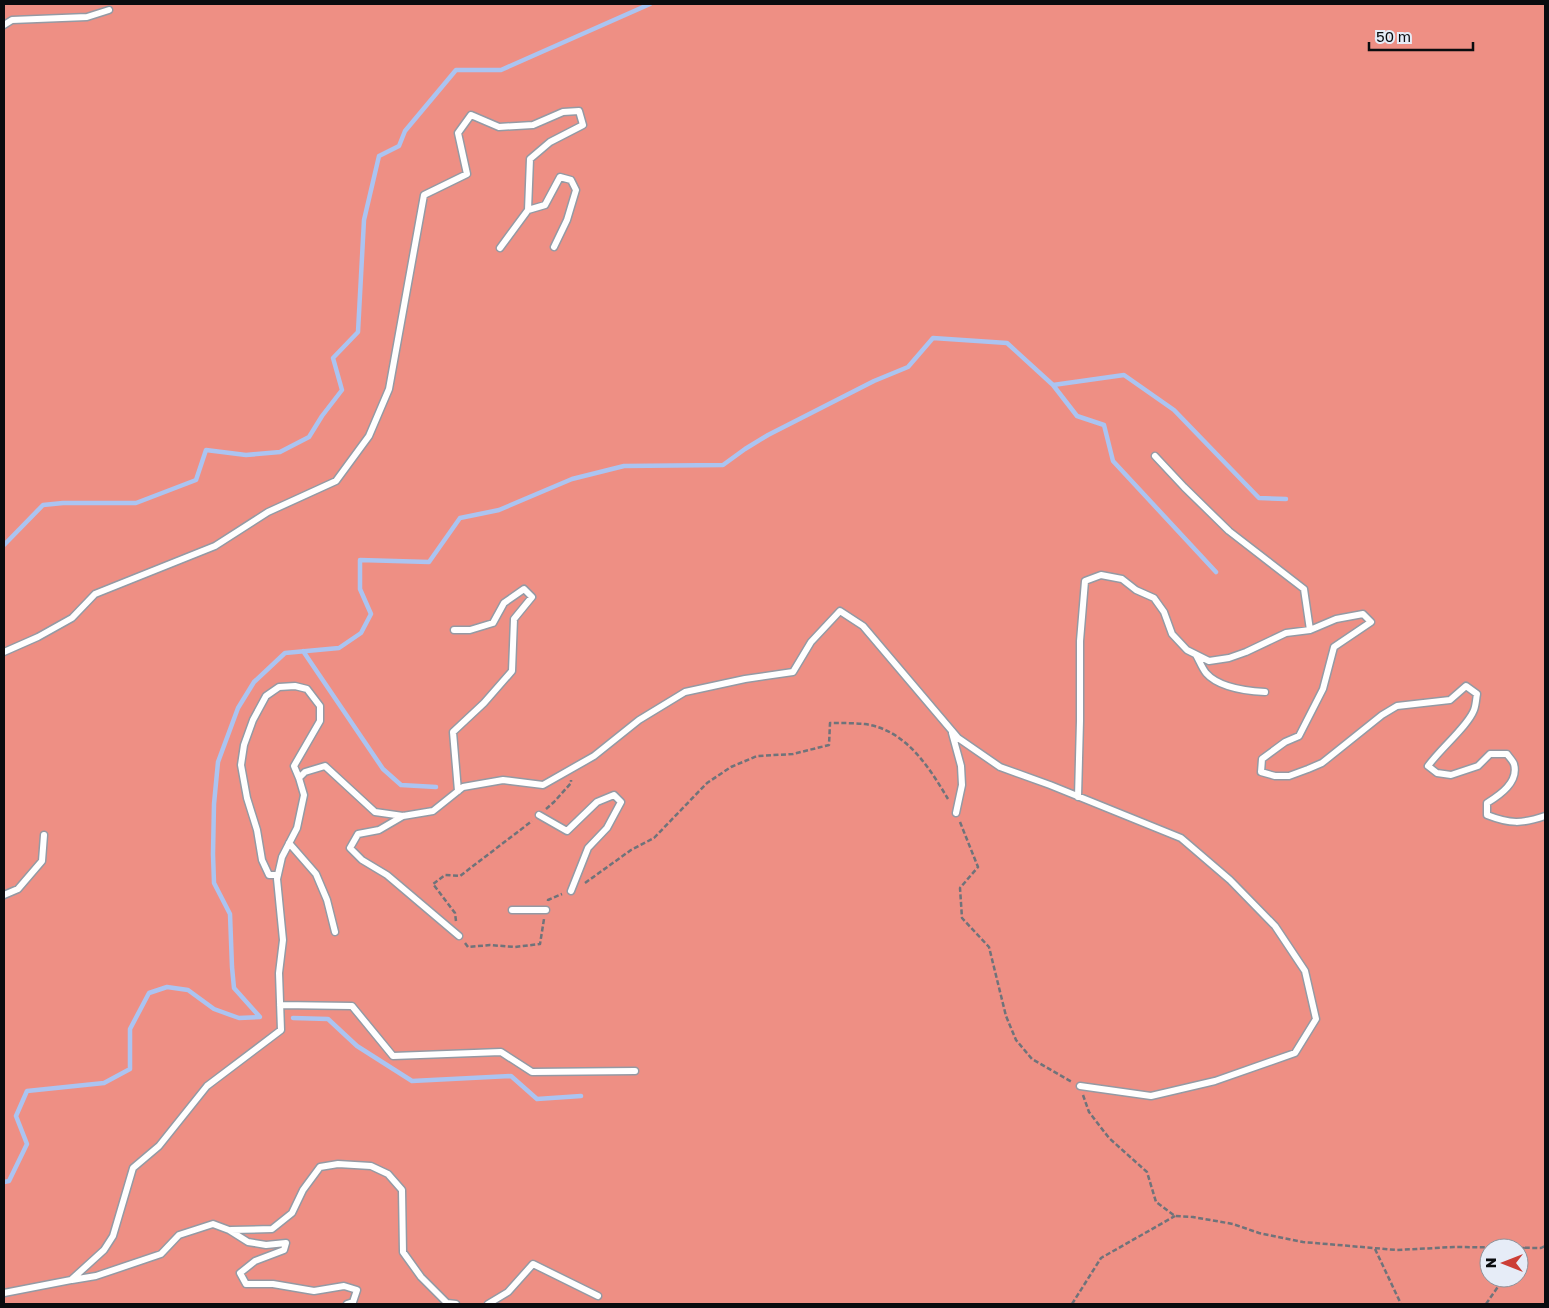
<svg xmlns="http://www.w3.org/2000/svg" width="1549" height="1308" font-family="'Golos Text',sans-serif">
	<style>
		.forest { fill: #ee8f84; fill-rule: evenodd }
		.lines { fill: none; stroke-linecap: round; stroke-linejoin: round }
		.stream { stroke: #abc4f1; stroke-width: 4.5 }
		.service-casing { stroke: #949aa4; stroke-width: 9 }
		.path { stroke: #6f737a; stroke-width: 2.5; stroke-dasharray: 5 2.5; stroke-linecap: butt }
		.service { stroke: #fff; stroke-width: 6 }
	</style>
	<rect width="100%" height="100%" fill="#d8dfe9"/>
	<!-- forest -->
	<path class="forest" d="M4,4H1545V1304H4ZM1489,1248H1519V1278H1489Z"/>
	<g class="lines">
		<!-- stream -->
		<path class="stream" d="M1053,385L1077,416L1104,425L1113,461L1216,572
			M4,545L43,505L63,503H136L196,480L206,450L246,455L280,452L309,437L322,416L342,390L333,358L358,332L364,220L379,156L399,146L405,131L456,70H501L650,4
			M303,651L383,769L401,785L436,787
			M293,1018L328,1019L357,1046L412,1081L511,1076L537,1099L581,1096
			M4,1182L9,1181L27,1144L16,1116L27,1091L104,1083L130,1069V1029L149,993L167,987L188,990L214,1009L239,1018L260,1017L234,988L232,967L230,914L214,883L213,854L214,804L218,762L238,708L254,682L285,653L339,648L361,633L371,614L360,589V560L429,562L460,518L499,510L572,479L624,466L723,465L745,449L768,435L874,381L908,367L933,338L1007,343L1053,385L1124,375L1174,410L1259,498L1286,499"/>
		<!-- service casing -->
		<g class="service-casing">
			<path id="service" d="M4,25L12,20L87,17L109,10
				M500,248L528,210
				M1155,456L1184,487L1229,531L1304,589L1310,630
				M454,630H470L493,623L504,603L524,589L532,597L514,619L512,671L484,703L453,732L458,791
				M4,652L38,637L72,618L95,594L215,546L268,512L336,481L369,436L389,389L424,195L467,174L458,133L471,115L499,127L533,125L563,112L579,111L583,125L550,142L530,159L528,210L545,205L560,177L571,180L576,190L567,220L554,247
				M1196,655C1199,660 1202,668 1206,673C1219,688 1246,691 1265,692
				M952,733L961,766L962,785L956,813
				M1078,797L1080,721V641L1085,581L1101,575L1122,579L1136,590L1154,598L1164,612L1172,634L1187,650L1209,661L1229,658L1246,652L1286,633L1310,630L1336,619L1363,614L1371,622L1334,647L1323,689L1299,736L1285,742L1262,759L1261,772L1275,776H1289L1308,769L1322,763L1382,715L1397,706L1450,700L1466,686L1477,694C1476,699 1476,705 1474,710C1468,726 1440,749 1428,766L1437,773L1451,775L1478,766L1490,754H1507C1509,757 1513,761 1514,764C1519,782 1500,795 1487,803V815C1510,824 1522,824 1545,816
				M539,815L567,831L597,802L614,795L621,802L607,828L588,848L571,891
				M403,816L379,830L358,834L350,848L362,860L387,875L459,936
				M289,843L316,874L327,900L335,932
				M278,875H269L262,860L257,830L247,798L241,765L244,745L253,720L266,696L279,687L295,686L307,689L320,706V721L294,766L299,778
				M4,895L18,889L42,861L44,835
				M512,910H546
				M280,1005L352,1006L393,1056L501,1052L532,1072L635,1071
				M231,1230L272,1229L292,1213L303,1190L320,1167L338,1164L371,1166L388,1174L402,1190L403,1252L421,1277L447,1303L456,1304
				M72,1280L96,1276L161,1254L179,1235L213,1224L229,1230L248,1242L266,1245L286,1243L284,1250L255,1261L240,1273L246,1284H273L314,1291L344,1286L357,1290L353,1302L347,1304
				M4,1293L71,1280L104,1250L113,1236L133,1168L159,1146L207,1086L281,1030L279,973L283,940L277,879L282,857L297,828L304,795L299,778L305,772L325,766L375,812L403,816L433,811L463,787L503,780L543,785L594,756L639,720L685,692L745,679L793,672L811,642L840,611L863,626L958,738L1000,767L1050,785L1181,838L1230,880L1275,926L1305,971L1316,1019L1295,1053L1215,1081L1151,1096L1080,1086
				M488,1304L508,1292L533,1264L598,1296"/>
		</g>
		<!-- path -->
		<path class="path" d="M546,809L554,802L571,783V780
			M960,822L978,867L960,888L962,918L989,947L1006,1016L1016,1040L1032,1059L1072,1082
			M585,883L631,850L654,838L707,783L731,767L757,756L793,754L829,745L830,723C842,723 854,723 865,724C906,730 929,767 948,799
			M548,901V900L562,894
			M456,921L455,913L433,884L445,875L460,876L532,821
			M465,943L468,947L490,945L515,947L540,944L544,919
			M1083,1095L1089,1112L1109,1138L1147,1172L1156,1202L1175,1216L1193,1217L1233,1224L1259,1233L1303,1242L1397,1250L1454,1247L1541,1248L1545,1246
			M1375,1249L1401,1304
			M1519,1256L1524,1247
			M1072,1304L1101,1258L1175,1216
			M1486,1304L1504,1278"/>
		<!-- service -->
		<use href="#service" class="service"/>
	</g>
	<!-- border -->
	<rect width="1549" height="1308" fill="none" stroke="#0a0c0f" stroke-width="10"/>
	<!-- north arrow -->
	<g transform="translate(1504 1263) rotate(270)"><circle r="24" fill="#e6ecf7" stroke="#8e929a"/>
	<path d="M0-4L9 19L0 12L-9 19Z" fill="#cc3e36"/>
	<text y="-8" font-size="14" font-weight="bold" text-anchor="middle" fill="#0a0c0f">N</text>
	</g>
	<!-- scale -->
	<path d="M1369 42v8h104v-8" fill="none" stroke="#0a0c0f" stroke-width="2.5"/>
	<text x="1376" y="42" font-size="15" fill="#0a0c0f" stroke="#e6ecf7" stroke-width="4" paint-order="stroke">50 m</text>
</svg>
